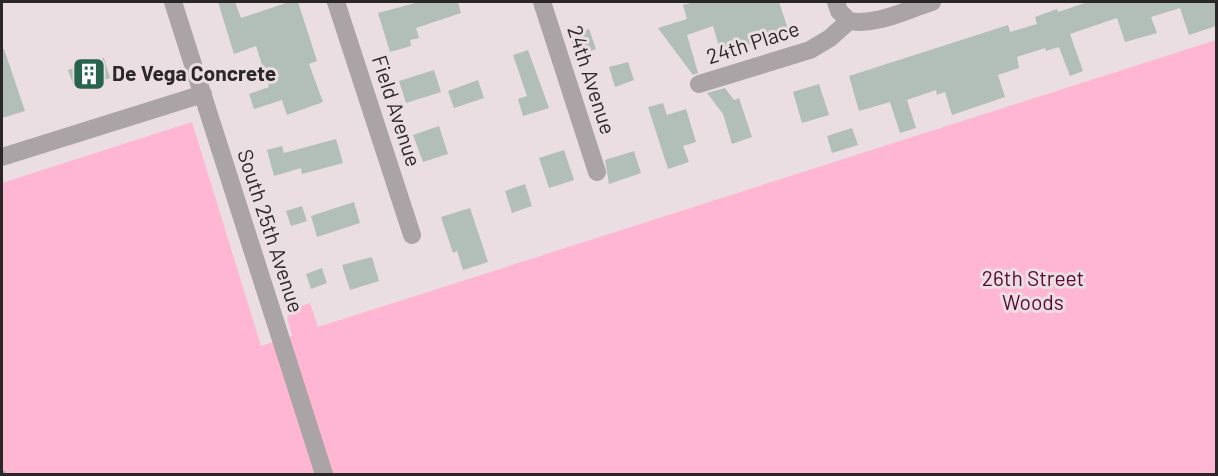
<svg xmlns="http://www.w3.org/2000/svg" width="1218" height="476" font-family="Barlow,sans-serif">
	<style>
		.green { fill: #feb6d3 }
		.building { fill: #b2beb8 }
		.lines { fill: none; stroke-linecap: round; stroke-linejoin: round }
		.path { stroke: #afa5a8; stroke-width: 3; stroke-dasharray: 4.5 3; stroke-linecap: butt }
		.minor { stroke: #aaa4a6; stroke-width: 18 }
		.labels { text-anchor: middle; stroke-width: 6; stroke-linejoin: round; paint-order: stroke }
		.street-label { font-size: 21px; fill: #2b2628; stroke: #eadee2 }
		.poi-label { font-size: 21px; font-weight: bold; fill: #2b2628; stroke: #eadee2; text-anchor: start }
		.park-label { font-size: 21px; fill: #5b0736; stroke: #eadee2 }
	</style>
	<rect width="100%" height="100%" fill="#eadee2"/>
	<!-- green -->
	<path class="green" d="M1216,40V474H2V183L192,122L261,346L292,336L287,317L298,307L310,303L318,327Z"/>
	<!-- building -->
	<path class="building" d="M218,2H235L241,18L289,2H298L317,61L309,64L323,102L287,115L282,100L254,109L249,94L269,87L256,46L234,54Z
		M419,2H458L461,13L416,28L419,38L410,40L411,46L390,52L378,13Z
		M694,2H779L788,29L776,33L777,36L744,46L745,50L722,57L713,26L687,35L698,73L693,75L658,28L687,19L683,5Z
		M1088,2H1216V26L1189,35L1180,8L1151,17L1157,33L1125,42L1117,18L1070,34L1083,71L1070,76L1059,47L1046,51L1045,48L1017,57L1019,68L998,75L1005,97L952,115L945,92L937,95L936,90L907,100L916,128L900,133L890,102L859,111L849,76L1008,25L1010,32L1037,24L1035,17L1057,9L1058,12Z
		M589,29L596,49L576,56L570,36Z
		M2,49H4L25,111L2,118Z
		M528,50L549,108L523,116L518,99L527,96L513,55Z
		M104,58L110,78L86,86L84,81L73,84L68,70Z
		M628,62L634,80L615,87L609,67Z
		M434,70L441,92L406,103L399,81Z
		M478,80L484,98L454,108L448,91Z
		M819,84L829,115L802,123L793,92Z
		M725,88L734,100L739,98L752,137L732,144L723,114L707,93Z
		M663,103L667,115L686,109L696,142L683,146L689,162L668,169L648,107Z
		M439,126L448,154L423,162L413,135Z
		M852,128L858,145L832,153L827,136Z
		M336,139L343,163L302,174L301,168L274,176L267,150L282,146L284,153Z
		M564,150L574,180L549,188L539,158Z
		M634,151L641,173L609,184L605,160Z
		M525,184L532,206L512,213L505,191Z
		M354,202L360,223L317,237L311,216Z
		M302,206L307,221L291,226L286,211Z
		M470,208L488,262L463,270L457,251L453,253L441,217Z
		M372,257L379,281L350,290L342,265Z
		M322,268L327,283L311,289L306,274Z"/>
	<g class="lines">
		<!-- path -->
		<path class="path" d="M2,471L5,474"/>
		<!-- minor -->
		<path class="minor" d="M173,2L324,474
			M336,2L412,235
			M542,2L597,172
			M836,2L839,11L849,21
			M849,21C876,26 906,10 932,2
			M699,84L810,50L830,38L849,21
			M2,157L203,94"/>
	</g>
	<!-- icons -->
	<defs>
		<g id="building-square" transform="scale(1.725)"><rect x="-9" y="-9" width="18" height="18" rx="4" fill="#28634e" stroke="#eadee2"/><path d="M-4-6H4V6H1V3H-1V6H-4ZM-2.5-4.3h1.7v1.8h-1.7ZM.8-4.3h1.7v1.8H.8ZM-2.5-1h1.7V.8h-1.7ZM.8-1h1.7V.8H.8Z" fill="#fff"/></g>
	</defs>
	<g fill-rule="evenodd">
		<use href="#building-square" x="89" y="74"/>
	</g>
	<g class="labels">
		<!-- street labels -->
		<g class="street-label">
			<text transform="translate(753 43) rotate(-18)" y="7">24th Place</text>
			<text transform="translate(591 80) rotate(72)" y="7">24th Avenue</text>
			<text transform="translate(396 111) rotate(72)" y="7">Field Avenue</text>
			<text transform="translate(270 231) rotate(72)" y="7">South 25th Avenue</text>
		</g>
		<!-- poi labels -->
		<g class="poi-label">
			<text x="112" y="81">De Vega Concrete</text>
		</g>
		<!-- park labels -->
		<g class="park-label">
			<text x="1033" y="286">26th Street<tspan x="1033" dy="24">Woods</tspan></text>
		</g>
	</g>
	<!-- border -->
	<rect width="1218" height="476" fill="none" stroke="#2b2628" stroke-width="6"/>
</svg>
